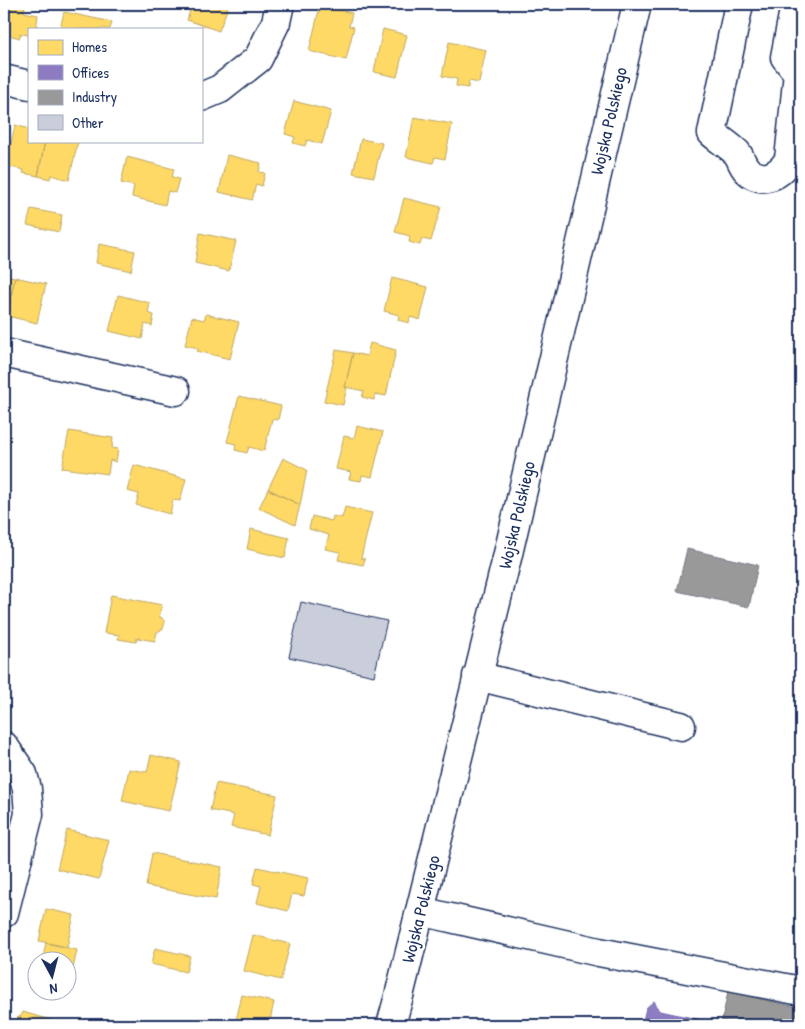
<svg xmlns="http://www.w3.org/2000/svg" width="805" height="1029" font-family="'Patrick Hand',sans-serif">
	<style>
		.homes { fill: #ffd966; stroke: #bba664 }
		.offices { fill: #8e7cc3; stroke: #6c65a5 }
		.industry { fill: #999; stroke: #737987 }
		.building { fill: #caceda; stroke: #1b2f5e }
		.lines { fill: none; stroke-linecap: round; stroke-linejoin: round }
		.minor-casing { stroke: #1b2f5e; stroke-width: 31 }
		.major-casing { stroke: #1b2f5e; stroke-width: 31 }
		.minor { stroke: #fff; stroke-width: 28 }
		.major { stroke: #fff; stroke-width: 28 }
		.labels { text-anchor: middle; stroke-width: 5; stroke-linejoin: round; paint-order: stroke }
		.street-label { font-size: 18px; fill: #1b2f5e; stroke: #fff }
	</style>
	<rect width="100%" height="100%" fill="#fff"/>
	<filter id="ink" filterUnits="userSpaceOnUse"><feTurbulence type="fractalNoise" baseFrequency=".02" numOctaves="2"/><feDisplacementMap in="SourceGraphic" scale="10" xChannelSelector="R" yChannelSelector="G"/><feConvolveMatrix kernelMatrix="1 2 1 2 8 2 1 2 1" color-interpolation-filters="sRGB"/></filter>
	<g filter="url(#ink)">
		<!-- homes -->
		<path class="homes" d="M4,4H25L24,12L38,15L36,29H29V35L20,34V38L4,34Z
			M180,4H229L219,31L187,20L190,11L179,7Z
			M320,6L352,13L349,26L354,27L346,60L309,51Z
			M64,12L112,22L110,29H60Z
			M383,29L407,35L397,77L374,72Z
			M449,42L486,50L479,83L469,81L468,88L456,86L457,79L442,76Z
			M294,101L331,111L322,144L307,140L305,146L293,143L295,137L285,134Z
			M414,117L452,124L445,159L435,157L433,163L406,157Z
			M15,125L29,129V141H45L38,176L23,173L24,170L6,166Z
			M361,139L382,143L374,177L353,173Z
			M45,141H78L69,180L51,175L50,179L38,176Z
			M227,155L261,163L259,172L265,173L262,186L256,184L252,200L219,192Z
			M127,157L174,169L172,177L179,179L175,193L168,191L165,205L132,197L134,186L121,183Z
			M404,198L441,207L431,241L422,239L420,245L409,242L410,236L395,232Z
			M31,209L62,215L59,232L27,225Z
			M200,233L236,241L229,271L195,263Z
			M99,244L135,251L131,271L96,263Z
			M4,275L15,277L7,316L4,315Z
			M15,277L46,284L37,323L7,316Z
			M392,278L428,287L420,320L410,317L409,323L398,320L399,315L384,311Z
			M118,295L150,303L148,313L154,315L152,326L145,324L142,339L109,331Z
			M206,314L239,322L230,359L197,351L198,348L185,345L192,317L204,320Z
			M370,343L396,350L386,396L375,394L374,400L362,397L364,391L345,387L353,353L367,356Z
			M336,350L353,353L345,387H347L343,405L324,401Z
			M239,396L281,406L278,420L272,419L264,451L249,447L247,453L235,450L236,444L227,442Z
			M357,426L383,432L372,477L362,475L361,481L349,479L351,472L336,469L344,436L354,438Z
			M69,431L113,438L112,448L118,449L116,462L110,460L108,474L62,468Z
			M283,458L307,470L300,505L268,489Z
			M134,465L186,479L180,501L173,500L170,514L136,505L139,494L127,491Z
			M268,489L300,505L295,525L259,508Z
			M345,507L372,513L361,558L365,559L363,565L338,560L340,552L325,549L329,535L309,529L312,516L332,521L333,516L342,518Z
			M251,529L289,538L285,558L247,549Z
			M111,595L162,605L159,617H161L165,622L163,629L157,632L155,641L137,638L136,642L118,639L119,635L104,633Z
			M151,755L181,762L169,811L122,801L129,769L147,772Z
			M216,783L277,795L268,835L231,827L234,815L210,810Z
			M67,830L109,840L99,879L57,869Z
			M152,853L222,867L216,899L146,886Z
			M257,867L308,878L304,896L292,894L288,911L257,903L261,886L253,884Z
			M46,909L74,915L67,947L39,941Z
			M253,935L290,944L281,980L244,971Z
			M46,943L77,950L68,992V962H42Z
			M155,948L190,956L186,972L151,964Z
			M242,995L274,1002L269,1025H235Z
			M23,1012L64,1024V1025H16L17,1018L21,1016Z"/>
		<!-- offices -->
		<path class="offices" d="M654,1001L660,1011L720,1024V1025H642L646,1008Z"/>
		<!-- industry -->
		<path class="industry" d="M687,549L758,565L749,607L677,591Z
			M728,992L801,1008V1025H728L721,1024Z"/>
		<!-- building -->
		<path class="building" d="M301,602L387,621L374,676L289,657Z"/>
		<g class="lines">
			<!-- minor casing -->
			<g class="minor-casing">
				<path id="minor" d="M739,4L712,133C720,140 730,146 737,153C741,158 742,165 747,170C762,185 781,175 789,159L798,72
					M795,4L785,57L801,77
					M4,79L29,85
					M201,97L220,89L258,59L276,22L280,4
					M4,353L176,391
					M477,676L681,726
					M4,746L23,774L27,789L29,814L4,913
					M420,911L599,952L801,991"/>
			</g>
			<!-- major casing -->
			<g class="major-casing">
				<path id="major" d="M391,1025L399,996L507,558L637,4"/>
			</g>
			<!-- minor -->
			<use href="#minor" class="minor"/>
			<!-- major -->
			<use href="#major" class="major"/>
		</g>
	</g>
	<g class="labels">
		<!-- street labels -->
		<g class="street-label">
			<text transform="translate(609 121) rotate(-77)" y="6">Wojska Polskiego</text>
			<text transform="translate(517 515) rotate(-77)" y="6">Wojska Polskiego</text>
			<text transform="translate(421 909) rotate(-76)" y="6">Wojska Polskiego</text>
		</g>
	</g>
	<!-- margin -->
	<rect width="805" height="1029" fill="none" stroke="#fff" stroke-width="20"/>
	<rect x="10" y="10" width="785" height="1009" fill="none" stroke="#1b2f5e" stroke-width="2" filter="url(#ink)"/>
	<!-- legend -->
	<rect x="28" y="28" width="175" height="115" fill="#ffffff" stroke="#a4acbf"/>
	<rect x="38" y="40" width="25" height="15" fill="#ffd966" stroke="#a4acbf"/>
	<text x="72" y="52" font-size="15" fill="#1b2f5e">Homes</text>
	<rect x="38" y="65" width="25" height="15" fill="#8e7cc3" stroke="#a4acbf"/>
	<text x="72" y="78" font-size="15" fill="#1b2f5e">Offices</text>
	<rect x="38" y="90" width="25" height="15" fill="#999999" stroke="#a4acbf"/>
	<text x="72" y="102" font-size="15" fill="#1b2f5e">Industry</text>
	<rect x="38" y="115" width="25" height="15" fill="#caceda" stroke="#a4acbf"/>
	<text x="72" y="128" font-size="15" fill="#1b2f5e">Other</text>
	<!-- north arrow -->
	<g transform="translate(52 976) rotate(173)"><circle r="24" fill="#ffffff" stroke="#a4acbf"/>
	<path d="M0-4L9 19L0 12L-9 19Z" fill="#1b2f5e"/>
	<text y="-8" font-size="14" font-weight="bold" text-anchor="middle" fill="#1b2f5e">N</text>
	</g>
</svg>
